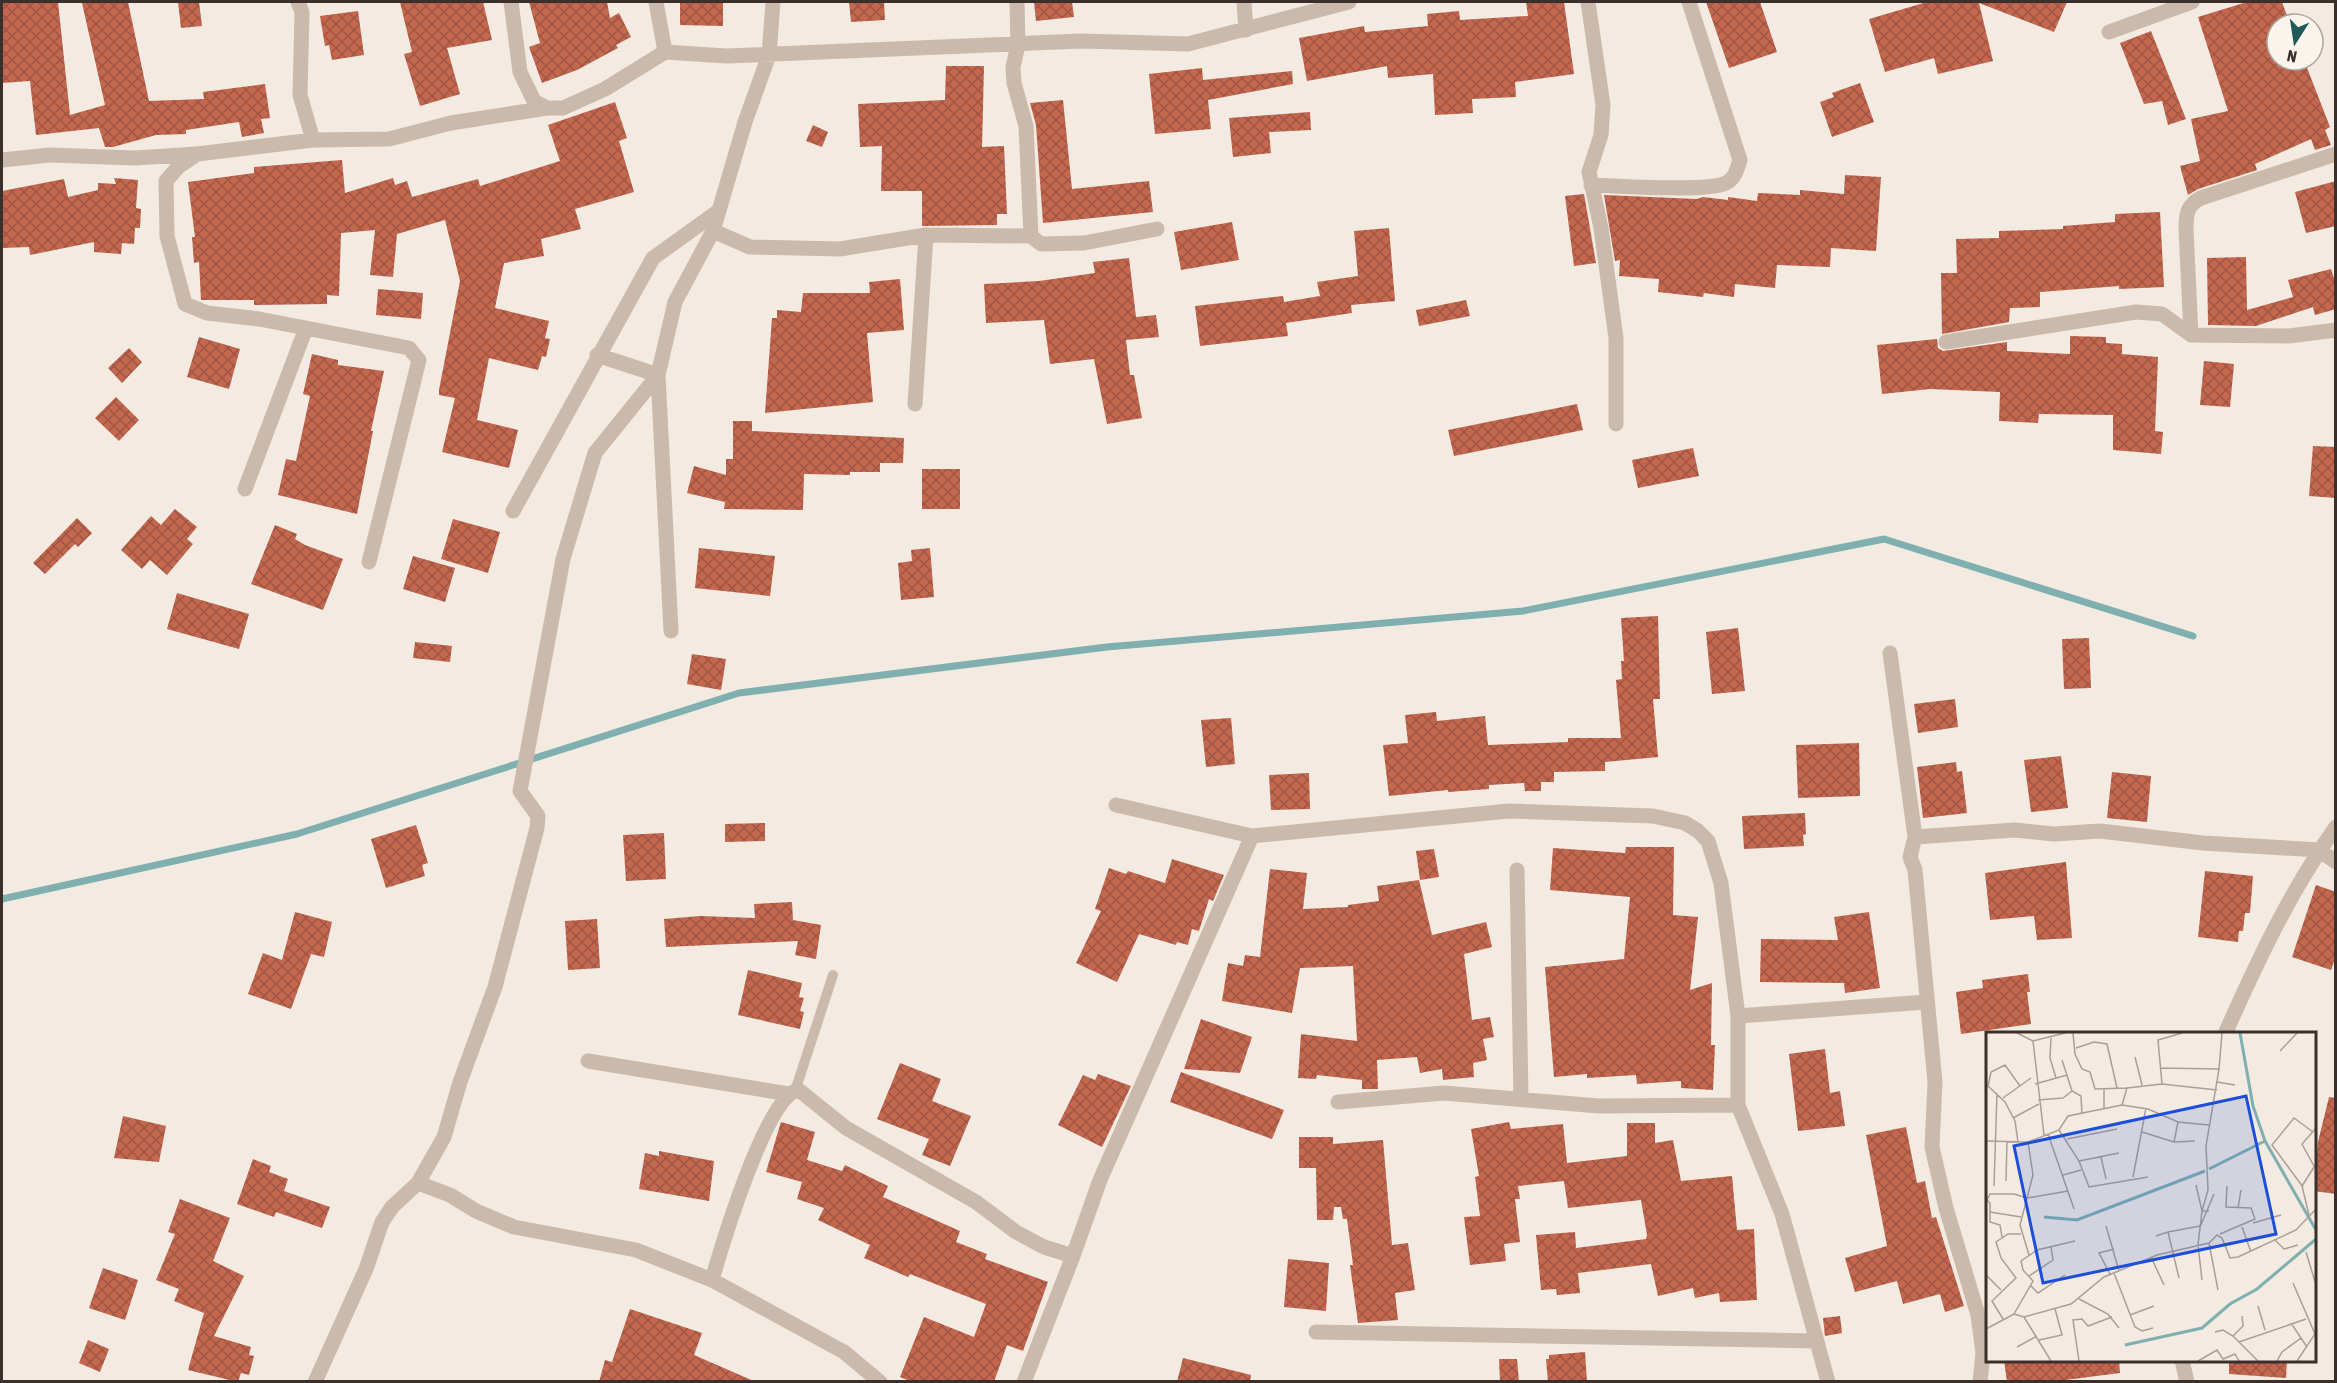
<svg xmlns="http://www.w3.org/2000/svg" width="2337" height="1383" font-family="'Asap Condensed',sans-serif">
	<style>
		.lines { fill: none; stroke-linecap: round; stroke-linejoin: round }
		.stream { stroke: #80afb0; stroke-width: 7 }
		.building { fill: url(#building-cross-hatch) }
		.lane { stroke: #cbbaac; stroke-width: 10 }
		.street { stroke: #cbbaac; stroke-width: 15 }
		.inset-river { fill: none; stroke: #80afb0; stroke-width: 3 }
		.inset-road { fill: none; stroke: #a99f98; stroke-width: 1.5 }
		.view { fill: #1d4ed8; fill-opacity: 0.15; stroke: #1d4ed8; stroke-width: 3 }
		.inset-edge { fill: none; stroke: #3a2f2b; stroke-width: 3 }
	</style>
	<defs>
		<pattern id="building-cross-hatch" width="8" height="8" patternUnits="userSpaceOnUse" patternTransform="scale(1.5)"><rect width="8" height="8" fill="#c3674f"/><path d="M0 0l8 8M0 8l8-8" fill="none" stroke="#9f5542"/></pattern>
	</defs>
	<rect width="100%" height="100%" fill="#f3eae1"/>
	<g class="lines">
		<!-- stream -->
		<path class="stream" d="M2,899L297,834L739,693L1107,647L1523,611L1884,539L2193,636"/>
	</g>
	<!-- building -->
	<path class="building" d="M2,2H58L70,115L105,105L82,3L128,2L149,101L204,99L203,92L265,84L270,118L261,119L264,133L242,137L239,122L186,130V134L156,135L113,147H105L99,128L36,135L30,81L2,83Z
		M178,2H199L202,26L181,28Z
		M400,2H483L492,40L447,48L460,94L420,106L404,54L412,52Z
		M529,2H607L610,18L619,13L631,37L616,45L618,48L577,70L542,83L529,47L540,43Z
		M680,2H723V26L680,25Z
		M849,2H884L885,20L851,22Z
		M1034,2H1072L1074,17L1036,21Z
		M1526,2H1564L1574,74L1515,82L1516,97L1472,99L1473,113L1435,115L1433,74L1388,78L1387,66L1307,81L1299,38L1364,26L1365,32L1428,26L1427,14L1459,11L1460,20L1528,16Z
		M1706,2H1760L1777,52L1729,68Z
		M1927,2H2067L2054,32L1979,3L1993,61L1938,74L1934,58L1885,72L1869,19Z
		M2247,2H2282L2290,24H2277V60H2304L2330,127L2325,130L2331,145L2315,150L2311,139L2255,164L2257,170L2198,189L2188,195L2180,166L2200,161L2191,119L2228,111L2198,17Z
		M358,11L364,55L332,60L329,45L325,46L320,16Z
		M2151,31L2186,119L2168,125L2162,101L2144,104L2120,43Z
		M946,66H984L982,147L1004,146L1007,214H997V225L922,226V191H881L882,146L860,147L858,104L945,100Z
		M1202,68L1203,80L1292,71L1293,84L1208,100L1211,129L1155,134L1149,74Z
		M1860,83L1874,122L1832,137L1820,102L1834,97L1832,93Z
		M1063,100L1072,189L1149,181L1153,212L1043,223L1036,125L1030,103Z
		M615,102L627,138L619,141L634,192L575,209L581,229L541,239L544,256L504,263L495,308L549,321L545,338L550,339L546,357L542,356L538,370L489,358L477,420L518,430L509,468L442,452L455,398L439,395V390L460,281L445,220L397,234L393,277L370,275L375,230L341,233L339,296L327,295V304L254,305V300H201L199,262L194,263L192,237H195L188,182L254,173V167L342,160L345,193L393,178L395,185L407,181L412,197L478,179L480,186L560,161L548,125Z
		M1310,112L1311,130L1269,132L1271,153L1233,157L1229,118Z
		M813,125L828,132L822,147L806,141Z
		M1845,175L1881,177L1876,251L1831,248L1830,267L1777,265L1775,288L1735,284L1734,297L1704,293L1703,297L1658,292L1659,279L1619,276L1620,260L1615,261L1604,195L1697,199L1703,197L1728,200V197L1757,201L1758,193L1800,195V190L1844,194Z
		M114,178L138,180L136,208L141,209L140,228H135L134,244L122,243L121,254L94,252V242L30,255L29,247L2,248V191L64,179L68,197L98,190V183L116,184Z
		M2336,181V226L2306,233L2295,192Z
		M1584,194L1596,263L1574,266L1565,196Z
		M2160,212L2164,287L2119,289V286L2040,292V307L2010,308L2009,322L1942,334L1941,273H1957L1956,239L1999,238V231L2063,229V226L2115,222V214Z
		M1232,222L1239,260L1181,270L1174,232Z
		M1389,228L1395,301L1351,305L1352,313L1286,323L1288,336L1200,346L1195,306L1283,296L1284,302L1320,296L1317,282L1358,276L1354,231Z
		M2246,257L2247,310L2293,297L2288,280L2331,269L2336,284V309L2315,315L2313,307L2256,326L2208,325L2207,258Z
		M1129,258L1136,317L1156,315L1159,337L1126,340L1130,375H1134L1142,418L1107,424L1094,359L1050,364L1044,320L986,323L984,284L1039,281L1095,273L1093,262Z
		M900,279L904,330L867,333L873,402L765,413L772,318H777V310L801,312L803,293H870L869,282Z
		M378,289L423,293L421,319L376,315Z
		M1466,300L1470,316L1419,326L1416,310Z
		M2070,336L2106,337V343L2122,344V354L2158,357L2155,431L2163,432L2161,454L2113,450V415L2039,414L2038,423L1999,421L2000,392L1930,389L1882,394L1877,345L1937,339L1938,348L1943,351L2007,342V351L2070,354Z
		M199,337L240,349L229,389L187,377Z
		M129,348L142,362L122,383L108,368Z
		M312,354L338,360V365L384,371L371,431H373L357,514L278,495L286,459L296,461L310,396L303,394Z
		M2204,361L2234,364L2230,407L2200,405Z
		M116,397L139,420L119,441L95,418Z
		M1577,404L1583,430L1454,456L1448,430Z
		M733,421H752V431L904,438L903,463H880V472H850V475L804,474L803,510L724,509L725,502L687,493L694,466L726,475V459H733Z
		M2313,446L2336,447V498L2309,496Z
		M1693,448L1699,476L1638,488L1632,460Z
		M922,469H960V509H922Z
		M175,509L197,527L187,539L193,544L167,575L150,560L142,569L121,550L151,516L161,525Z
		M77,518L92,533L78,547L75,544L45,574L33,563Z
		M453,519L500,532L488,573L441,559Z
		M275,525L297,534L295,539L305,545L343,559L323,610L251,584Z
		M699,548L775,556L770,596L695,588Z
		M930,548L934,597L901,600L898,563L912,561L911,550Z
		M413,556L455,568L445,602L403,589Z
		M177,593L249,614L239,649L167,629Z
		M1658,616L1660,699H1653L1658,757L1605,762V771L1554,772V782H1541V791H1525L1524,783L1489,785V789L1448,792V790L1389,796L1383,745L1408,743L1405,715L1436,712L1437,721L1485,716L1488,745L1568,742V738H1621L1616,680L1622,679L1621,661H1624L1621,618Z
		M1738,628L1745,691L1712,694L1706,632Z
		M2089,638L2091,688L2064,689L2062,639Z
		M415,642L452,646L450,662L413,658Z
		M692,654L726,659L721,690L687,684Z
		M1955,699L1958,727L1918,733L1914,704Z
		M1231,718L1235,764L1206,767L1201,720Z
		M1859,743L1860,796L1798,798L1796,745Z
		M2061,756L2068,808L2031,812L2024,760Z
		M1956,762L1957,772L1962,771L1967,813L1923,818L1917,767Z
		M2112,772L2151,776L2147,822L2107,818Z
		M1309,773L1310,809L1271,810L1269,775Z
		M1805,813L1806,834L1803,835L1804,846L1744,849L1742,816Z
		M765,823V841L725,842V824Z
		M416,825L428,863L422,865L425,876L386,888L371,839Z
		M664,833L666,879L626,881L623,835Z
		M1626,847H1674L1673,915L1698,917L1690,990L1712,983L1711,1045H1715L1713,1090L1681,1088V1081L1637,1084L1636,1075L1587,1078V1074L1554,1077L1545,967L1624,959L1630,897L1550,890L1553,848L1625,853Z
		M1434,849L1439,877L1420,880L1416,851Z
		M1172,859L1224,875L1213,901L1209,899L1199,931L1192,929L1188,945L1177,942L1176,945L1139,934L1117,982L1076,963L1101,911L1095,909L1109,868L1126,874L1128,871L1165,883Z
		M2066,862L2072,938L2037,940L2034,916L1990,920L1985,873Z
		M1270,869L1307,873L1303,909L1348,907V905L1379,901L1377,886L1419,880L1432,935L1486,922L1492,947L1464,954L1472,1020L1490,1017L1494,1037L1483,1039L1487,1060L1473,1063L1474,1077L1443,1080L1442,1069L1420,1073L1417,1057L1377,1060L1378,1089H1362V1080L1317,1075L1316,1079L1298,1078L1301,1034L1357,1041L1353,966L1300,968L1292,1013L1222,1001L1228,963L1243,966L1245,955L1260,957Z
		M2205,871L2253,876L2250,913H2245L2243,931H2239L2238,942L2198,937Z
		M2316,885L2336,892V956L2331,970L2292,957Z
		M792,902L793,920L821,925L816,959L795,955L798,941L666,947L664,919L700,916L755,918L754,904Z
		M295,912L332,922L324,957L311,954L291,1009L248,994L263,953L282,960Z
		M1869,912L1880,988L1845,993L1844,983L1760,982L1761,939L1838,940L1834,917Z
		M597,919L600,968L568,970L565,921Z
		M748,970L802,983L799,997L804,998L800,1011L804,1012L800,1029L738,1015Z
		M2028,974L2030,992H2027L2031,1024L1961,1034L1956,992L1983,988L1982,980Z
		M1201,1019L1252,1037L1240,1073L1184,1069Z
		M1825,1049L1830,1093L1840,1091L1845,1126L1798,1131L1789,1054Z
		M900,1063L941,1079L932,1101L971,1116L950,1166L922,1155L929,1139L877,1119Z
		M1181,1072L1284,1110L1272,1139L1170,1102Z
		M1098,1074L1131,1086L1102,1147L1058,1125L1083,1075L1095,1080Z
		M2329,1097L2336,1098V1194L2314,1191L2318,1142Z
		M123,1116L166,1126L159,1162L114,1158Z
		M781,1122L815,1132L807,1160L842,1171L845,1165L888,1186L883,1197L960,1231L956,1242L987,1254L985,1259L1048,1282L1023,1351L1007,1345L994,1382H912L900,1377L924,1317L974,1337L986,1304L910,1274L908,1277L864,1258L870,1245L818,1220L824,1208L797,1199L802,1182L766,1172Z
		M1509,1122L1511,1129L1563,1124L1567,1163L1627,1156V1123H1655V1143L1673,1140L1681,1181L1732,1176L1737,1230L1754,1229L1757,1300L1720,1302L1719,1293L1695,1298L1693,1288L1658,1296L1651,1264L1578,1273L1580,1293L1557,1295L1556,1289L1541,1290L1536,1235L1575,1232L1576,1248L1646,1239L1647,1235L1641,1200L1568,1208L1564,1181L1518,1186L1520,1199H1515L1520,1242L1504,1244L1506,1261L1470,1265L1464,1217L1480,1216L1475,1177L1479,1176L1471,1129Z
		M1906,1127L1917,1183L1925,1181L1932,1218L1936,1217L1964,1306L1945,1312L1940,1294L1903,1304L1897,1281L1855,1292L1845,1258L1887,1246L1866,1135Z
		M1299,1137H1333V1144L1383,1140L1392,1245L1408,1243L1415,1290L1395,1293L1398,1320L1358,1323L1350,1265H1353L1347,1219H1343L1341,1207H1334L1333,1220H1317L1316,1168H1299Z
		M659,1151L714,1161L709,1201L639,1189L645,1153L659,1156Z
		M253,1159L271,1166L269,1172L288,1179L284,1191L330,1207L322,1228L276,1212L274,1217L237,1204Z
		M180,1199L230,1218L213,1261L244,1276L214,1336L251,1347L249,1355L254,1356L249,1375L241,1373L238,1382L188,1370L204,1313L174,1301L179,1289L156,1280L175,1234L168,1232Z
		M1288,1259L1329,1263L1326,1311L1284,1307Z
		M103,1268L138,1280L125,1320L89,1308Z
		M630,1309L702,1333L694,1355L756,1382H599L605,1360L612,1362Z
		M1840,1316L1842,1333L1825,1336L1823,1318Z
		M88,1340L109,1349L100,1372L79,1363Z
		M1585,1352L1587,1382H1548L1546,1359H1549V1355Z
		M1183,1358L1251,1375L1250,1382H1177Z
		M1499,1359H1517L1519,1382H1500Z
		M2004,1360H2119L2120,1373L2050,1382H2007Z
		M2229,1360H2287L2286,1378L2229,1374Z"/>
	<g class="lines">
		<!-- lane -->
		<path class="lane" d="M795,1091L833,975"/>
		<!-- street -->
		<path class="street" d="M298,2L302,12L300,95L313,140
			M511,2L520,72L534,101L547,108H563L605,89L665,52L726,56L1081,41L1188,44L1349,2
			M656,2L665,52
			M1017,2L1018,45L1013,67L1014,83L1026,126L1031,236L1041,244L1084,243L1157,229
			M1244,2L1246,30
			M1588,2L1603,105L1601,135L1589,172L1601,228L1616,338V424
			M2109,32L2192,2
			M2,160L50,155L135,158L196,154
			M1591,185C1615,186 1709,192 1726,183C1735,179 1737,169 1740,160L1689,2
			M713,231L750,247L840,249L926,235L1031,236
			M2191,335L2186,229C2186,214 2187,205 2201,198L2336,154
			M1946,342L2136,312L2162,314L2191,335L2289,336L2336,330
			M915,404L926,235
			M245,489L306,328
			M513,511L653,258L717,212
			M369,562L419,360L409,348L259,319L207,313L185,304L167,236L166,181L178,167L197,154L313,140L389,139L451,123L547,108
			M671,631L658,375L675,302L713,231L745,122L769,55L773,2
			M1890,653L1915,837L1910,857L1915,870L1935,1082L1932,1147L1946,1208L1978,1315L1983,1353L1980,1382
			M1116,805L1252,836L1509,811L1653,816L1685,823L1698,831L1708,841L1721,883L1738,1016V1105L1782,1214L1828,1382
			M1915,837L2015,830L2054,834L2100,831L2203,843L2319,850L2336,862
			M1517,870L1521,1099
			M1738,1016L1926,1002
			M2225,1034C2257,962 2290,891 2336,827
			M588,1061L789,1094
			M1338,1102L1444,1093L1599,1106L1738,1105
			M418,1183L450,1195L476,1211L514,1227L636,1250L712,1280L844,1352L880,1382
			M712,1280C722,1245 764,1105 795,1091H800L846,1128L976,1202L1016,1232L1044,1247L1073,1256
			M1316,1332L1816,1341
			M2182,1360L2187,1382
			M315,1382L366,1269L382,1222L392,1207L418,1183L444,1137L460,1082L495,987L537,828L538,816L520,791L563,559L595,453L658,375L597,355
			M1024,1382L1073,1256L1100,1180L1252,836"/>
	</g>
	<!-- overview -->
	<g transform="translate(1986 1032)">
		<rect width="330" height="330" fill="#f3eae1"/>
		<path class="inset-river" d="M254,1L267,74L279,109L330,198M223,137L279,109M58,185L91,188L219,139M139,313L216,296L244,272L271,257L330,207"/>
		<path class="inset-road" d="M31,1L47,9L79,1M87,1L89,22L96,37L104,40L109,57L141,56M65,6L64,26L70,46M47,9L58,103M90,16L108,10L121,12L131,56M294,19L311,1M149,25L156,53M76,28L86,59L95,64L96,82M175,36L233,37L220,114L222,158L216,179H223M233,37L236,1M231,50L249,53M49,52L81,43M176,52L172,8L196,1M17,66L45,46M52,68L77,66L86,59M136,73L141,56L176,52L231,58M118,76V57M27,86L53,72M73,98L93,129L103,155L162,145M156,100L188,110L192,90M62,102L88,177M81,107L131,97M0,109L42,110L73,98L82,84L136,73L162,77L192,90L223,93M32,110L29,89L19,70L2,54L5,40L19,33L34,54M42,110L47,143L34,193L43,223M188,110L209,109M115,125L120,147M93,129L133,121M328,134L316,112L330,96M77,143L95,138M147,145L160,76M20,149L21,109M210,153L216,179L212,213L216,248M8,154L11,61M317,155L286,113L308,86L327,100M1,168L4,162H28L41,166L82,159M1,168L4,171V190L14,193L16,205M252,176L255,158M4,180L35,185M323,183L316,154L330,132M267,191L295,183M120,194L133,239M214,195L228,162M256,195L265,220M182,200L214,194M234,202L269,187L265,176L240,175L241,154M170,204L182,200L193,246M288,207L298,217L312,213M223,211L232,258M320,220L330,253M165,225L178,253M128,241L149,295L156,299L167,296M124,242L113,221L128,217M0,243L15,258M43,244L67,228L65,215M307,251L329,302L311,329M44,253L52,261L79,243M93,267L122,282L133,296M272,274L279,298M28,282L47,249L37,238L35,229L51,218L89,209M144,283L168,274M38,285L65,329M17,287L6,269L30,246L15,226L10,210L22,202H35M305,291L321,315M0,297L28,282L38,285L85,272L118,245L171,223L223,211L231,203L236,206L244,226L252,225L310,198L330,177M229,300L237,298L247,304L272,329M247,304L257,294L256,284M53,308L76,303L69,277M253,310L320,287M31,315L51,304M93,329L87,288L96,287L102,294L126,285M212,329L231,318L237,327L249,322L253,329M291,329L296,320L315,306"/>
		<path class="view" d="M260,64L290,202L57,251L28,114Z"/>
		<rect width="330" height="330" class="inset-edge"/>
	</g>
	<!-- border -->
	<rect width="2337" height="1383" fill="none" stroke="#3a2f2b" stroke-width="6"/>
	<!-- north arrow -->
	<g transform="translate(2295 42) rotate(192)"><circle r="28" fill="#faf4ed" stroke="#ada59f" stroke-width="1.5"/>
	<path d="M0-4.5L10 22L0 15L-10 22Z" fill="#21595b"/>
	<text y="-9" font-size="16" font-weight="bold" text-anchor="middle" fill="#3a2f2b">N</text>
	</g>
</svg>
